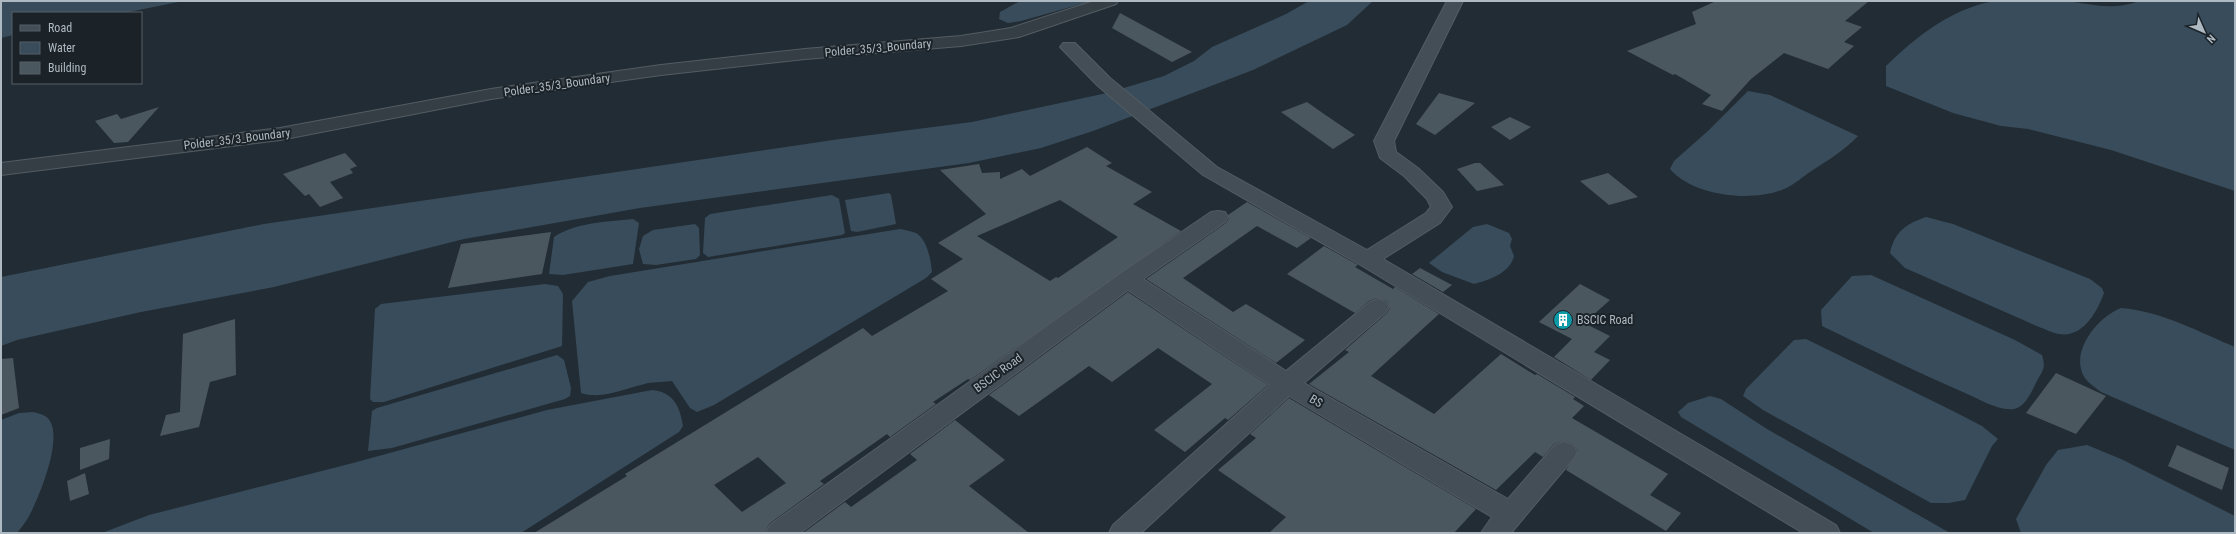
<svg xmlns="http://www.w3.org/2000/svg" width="2236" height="534" font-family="'Roboto Condensed',sans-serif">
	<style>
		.water { fill: #394c5b }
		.building { fill: #4b575f; fill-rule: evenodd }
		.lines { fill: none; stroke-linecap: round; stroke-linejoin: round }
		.street-casing { stroke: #535c62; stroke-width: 2 }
		.secondary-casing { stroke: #535c62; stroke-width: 2 }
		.street { fill: #353e44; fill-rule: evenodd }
		.secondary { fill: #444e57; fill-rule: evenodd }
		.labels { text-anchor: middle; stroke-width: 4; stroke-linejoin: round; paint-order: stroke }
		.street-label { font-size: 12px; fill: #afb9c1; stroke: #1b2329 }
		.poi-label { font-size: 12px; fill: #afb9c1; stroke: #1b2329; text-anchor: start }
	</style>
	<rect width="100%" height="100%" fill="#222c34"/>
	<!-- water -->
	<path class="water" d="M1,1H183L124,13H13V35L1,38Z
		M1020,1H1092L1021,21L1008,23L999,19L1000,12Z
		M1309,1H1373L1347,25L1253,70L1093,131L1041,148L969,163L640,208L464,239L274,287L141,312L17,340L1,346V277L264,224L840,139L972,122L1107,93L1164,76L1194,61L1212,47L1286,14Z
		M1994,1C2018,1 2043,0 2066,1C2091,4 2114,11 2139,1H2235V191L2111,150L2028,129L2001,126L1953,113L1886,86V66C1917,36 1951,9 1994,1Z
		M1748,91L1770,95L1858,136C1844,151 1825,162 1807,174C1800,179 1792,186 1784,189C1752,203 1693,196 1670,169L1674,161L1709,130Z
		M889,193L891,195L896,224L857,232L851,231L845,200Z
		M832,195L839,199L845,233L842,235L708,257L703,253L705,218L710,214Z
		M1926,217L1953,224L2090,279L2102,288L2104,293C2097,312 2083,338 2059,334C2052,333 2045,329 2039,327L1905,268L1890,253C1895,231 1906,224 1926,217Z
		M633,219L639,223L633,264L563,275L549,274L554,237C577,222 606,222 633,219Z
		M695,224L699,228L700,255L696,259L656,265L643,264L639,249L643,236L653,230Z
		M1487,224L1509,233L1512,239L1510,246L1514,256C1510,273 1489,280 1474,284L1442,272L1429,263L1473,227Z
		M900,229C905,230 911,231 916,233C927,239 931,260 932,272L926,278L714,405L697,412L690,408L672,381C664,382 656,382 648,383C626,388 603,400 581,393L572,301L588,282L610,276Z
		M1871,275L2015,340L2042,355C2047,371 2041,371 2035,385C2031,393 2024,408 2014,409C1998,411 1979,399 1965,393C1917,372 1869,349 1822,326L1821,310L1852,276Z
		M545,284L558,286L563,294L562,346L384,402H373L370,399L375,309L381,304Z
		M2121,308C2161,311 2199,332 2235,347V450L2101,392C2092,385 2083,380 2081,369C2075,345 2100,316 2121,308Z
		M1806,339L1951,410L1982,426L1998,439L1992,446L1965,500L1949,503H1931L1763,410L1743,396L1746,389L1794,340Z
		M557,355L564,360L571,388L570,396L565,399L392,448L368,451L372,411L377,408Z
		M652,390C673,392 680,406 683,426L679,432L521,533H102L149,515L353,463L547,410Z
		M1710,396L1721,399L1767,429L1950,533H1874L1681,417L1678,412L1688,403Z
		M33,412C37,413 42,414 45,416C68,430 38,500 28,518C25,523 21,528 17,533H1V420L19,413Z
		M2087,445L2121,459L2235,516V533H2021L2016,519L2046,465L2058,450Z"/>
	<!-- building -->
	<path class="building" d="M1716,1H1869L1845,21L1862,27L1844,42L1854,46L1828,69L1784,53L1751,79L1722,111L1702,104L1711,95L1675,74L1673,75L1627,51L1696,24L1692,12Z
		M1120,13L1192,52L1172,62L1112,28Z
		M1439,93L1475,103L1435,135L1416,124Z
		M1307,102L1324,114L1355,135L1333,149L1281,112Z
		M159,107L128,142L114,143L95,121L117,114L121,119Z
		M1510,117L1531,127L1510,140L1491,127Z
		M1087,147L1112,163L1106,166L1152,192L1133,204L1181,231L970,380L968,379L933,402L936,404L890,437L887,434L820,481L824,484L769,524L765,533H534L627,476L625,474L863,328L872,336L948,291L931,279L963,259L938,243L986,214L940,170L979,164L982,173L1000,172V179L1022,169L1030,176ZM1060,200L1118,237L1058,278L1056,277L1050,281L977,236ZM758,457L786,483L742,512L714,485Z
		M345,153L357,166L350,169L353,173L330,182L343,198L320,207L309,194L305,196L283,174Z
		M1475,163H1480L1504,185L1477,191L1457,169Z
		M1608,173L1638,197L1609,205L1580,181Z
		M1247,202L1311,238L1297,248L1257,226L1183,278L1233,312L1246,304L1305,340L1276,363L1146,279L1226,223L1229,218L1228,215Z
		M551,232L542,274L448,288L461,244Z
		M1324,246L1358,265L1355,267L1393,289L1395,287L1439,314L1371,376L1434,414L1501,354L1535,375L1537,374L1575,397L1573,399L1584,406L1572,418L1668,474L1650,495L1681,513L1666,531L1566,470L1578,451L1573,444L1564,441L1554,444L1543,457L1535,452L1496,490L1309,384L1349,352L1345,350L1387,313L1390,308L1387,301L1377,298L1369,301L1355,313L1287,274Z
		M1420,268L1452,285L1443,292L1412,274Z
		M1580,284L1610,300L1584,323L1610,336L1594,352L1610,360L1591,380L1554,357L1572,339L1539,322Z
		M1128,292L1268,385L1228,420L1225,418L1185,452L1154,430L1212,384L1158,348L1112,382L1089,366L1019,416L989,395Z
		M235,319L236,375L210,382L199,427L160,436L166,415L180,412L183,334Z
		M13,358L19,408L1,415V359Z
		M2056,373L2106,396L2076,434L2026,413Z
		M1289,398L1476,509L1454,533H1269L1286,517L1218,470L1256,438L1250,434Z
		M955,420L1005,460L969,486L1029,533H803L845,502L851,507L917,460L910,454Z
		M110,439L109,459L80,470V448Z
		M2177,445L2229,468L2222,490L2168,466Z
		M85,473L89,494L70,501L67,481Z"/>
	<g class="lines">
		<!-- street casing -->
		<g class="street-casing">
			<path id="street" d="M1094,1H1118L1116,4L1019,37L961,46L805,59L661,75L491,99L280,140L1,175V163L280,128L491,89L661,65L805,49L961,36L1011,28Z"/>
		</g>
		<!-- secondary casing -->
		<g class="secondary-casing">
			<path id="secondary" d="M1447,1H1463L1394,141L1396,152L1418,168L1443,192L1452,207L1440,223L1383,259L1836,525L1840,533H1803L1359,264L1203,175L1098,86L1060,47L1063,43H1075L1110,78L1217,167L1367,250L1426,213L1431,207L1427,199L1404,176L1380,158L1374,141Z
				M1218,211L1225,212L1228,217L1225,222L1143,279L1286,371L1370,302L1378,299L1386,302L1389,307L1386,312L1304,383L1508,499L1555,445L1564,442L1573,445L1577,452L1573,459L1511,533H1481L1492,517L1289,396L1141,533H1109L1113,525L1270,385L1128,290L800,533H766L770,525L1120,274L1211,212Z"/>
		</g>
		<!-- street -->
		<use href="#street" class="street"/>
		<!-- secondary -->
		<use href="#secondary" class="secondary"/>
	</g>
	<!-- icons -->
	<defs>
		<g id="building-disc" transform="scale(1)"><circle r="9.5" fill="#0f9aa8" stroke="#1b2329"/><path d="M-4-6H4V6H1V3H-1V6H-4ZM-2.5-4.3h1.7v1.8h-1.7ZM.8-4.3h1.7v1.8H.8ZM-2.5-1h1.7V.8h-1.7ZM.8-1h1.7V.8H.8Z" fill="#fff"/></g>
	</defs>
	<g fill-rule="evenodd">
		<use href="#building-disc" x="1563" y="320"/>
	</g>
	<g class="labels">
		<!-- street labels -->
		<g class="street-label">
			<text transform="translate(878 48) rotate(-5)" y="4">Polder_35/3_Boundary</text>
			<text transform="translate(557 85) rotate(-8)" y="4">Polder_35/3_Boundary</text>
			<text transform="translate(237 139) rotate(-7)" y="4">Polder_35/3_Boundary</text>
			<text transform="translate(998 373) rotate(-36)" y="4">BSCIC Road</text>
			<text transform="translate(1316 401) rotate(30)" y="4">BS</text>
		</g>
		<!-- poi labels -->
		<g class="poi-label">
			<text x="1577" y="324">BSCIC Road</text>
		</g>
	</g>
	<!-- border -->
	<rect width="2236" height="534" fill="none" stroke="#afb9c1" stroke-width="4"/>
	<!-- legend -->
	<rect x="12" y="12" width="130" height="72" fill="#1b2329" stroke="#565f66"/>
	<rect x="20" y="25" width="20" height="6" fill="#444e57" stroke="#565f66"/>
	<text x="48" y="32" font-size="12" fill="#afb9c1">Road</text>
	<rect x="20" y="42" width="20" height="12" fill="#394c5b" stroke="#565f66"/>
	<text x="48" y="52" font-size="12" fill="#afb9c1">Water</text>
	<rect x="20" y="62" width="20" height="12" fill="#4b575f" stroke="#565f66"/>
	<text x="48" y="72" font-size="12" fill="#afb9c1">Building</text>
	<!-- north arrow -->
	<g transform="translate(2204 32) rotate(135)" stroke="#1b2329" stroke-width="3" paint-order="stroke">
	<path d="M0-3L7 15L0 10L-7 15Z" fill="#afb9c1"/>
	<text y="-6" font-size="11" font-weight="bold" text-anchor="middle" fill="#afb9c1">N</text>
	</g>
</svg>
